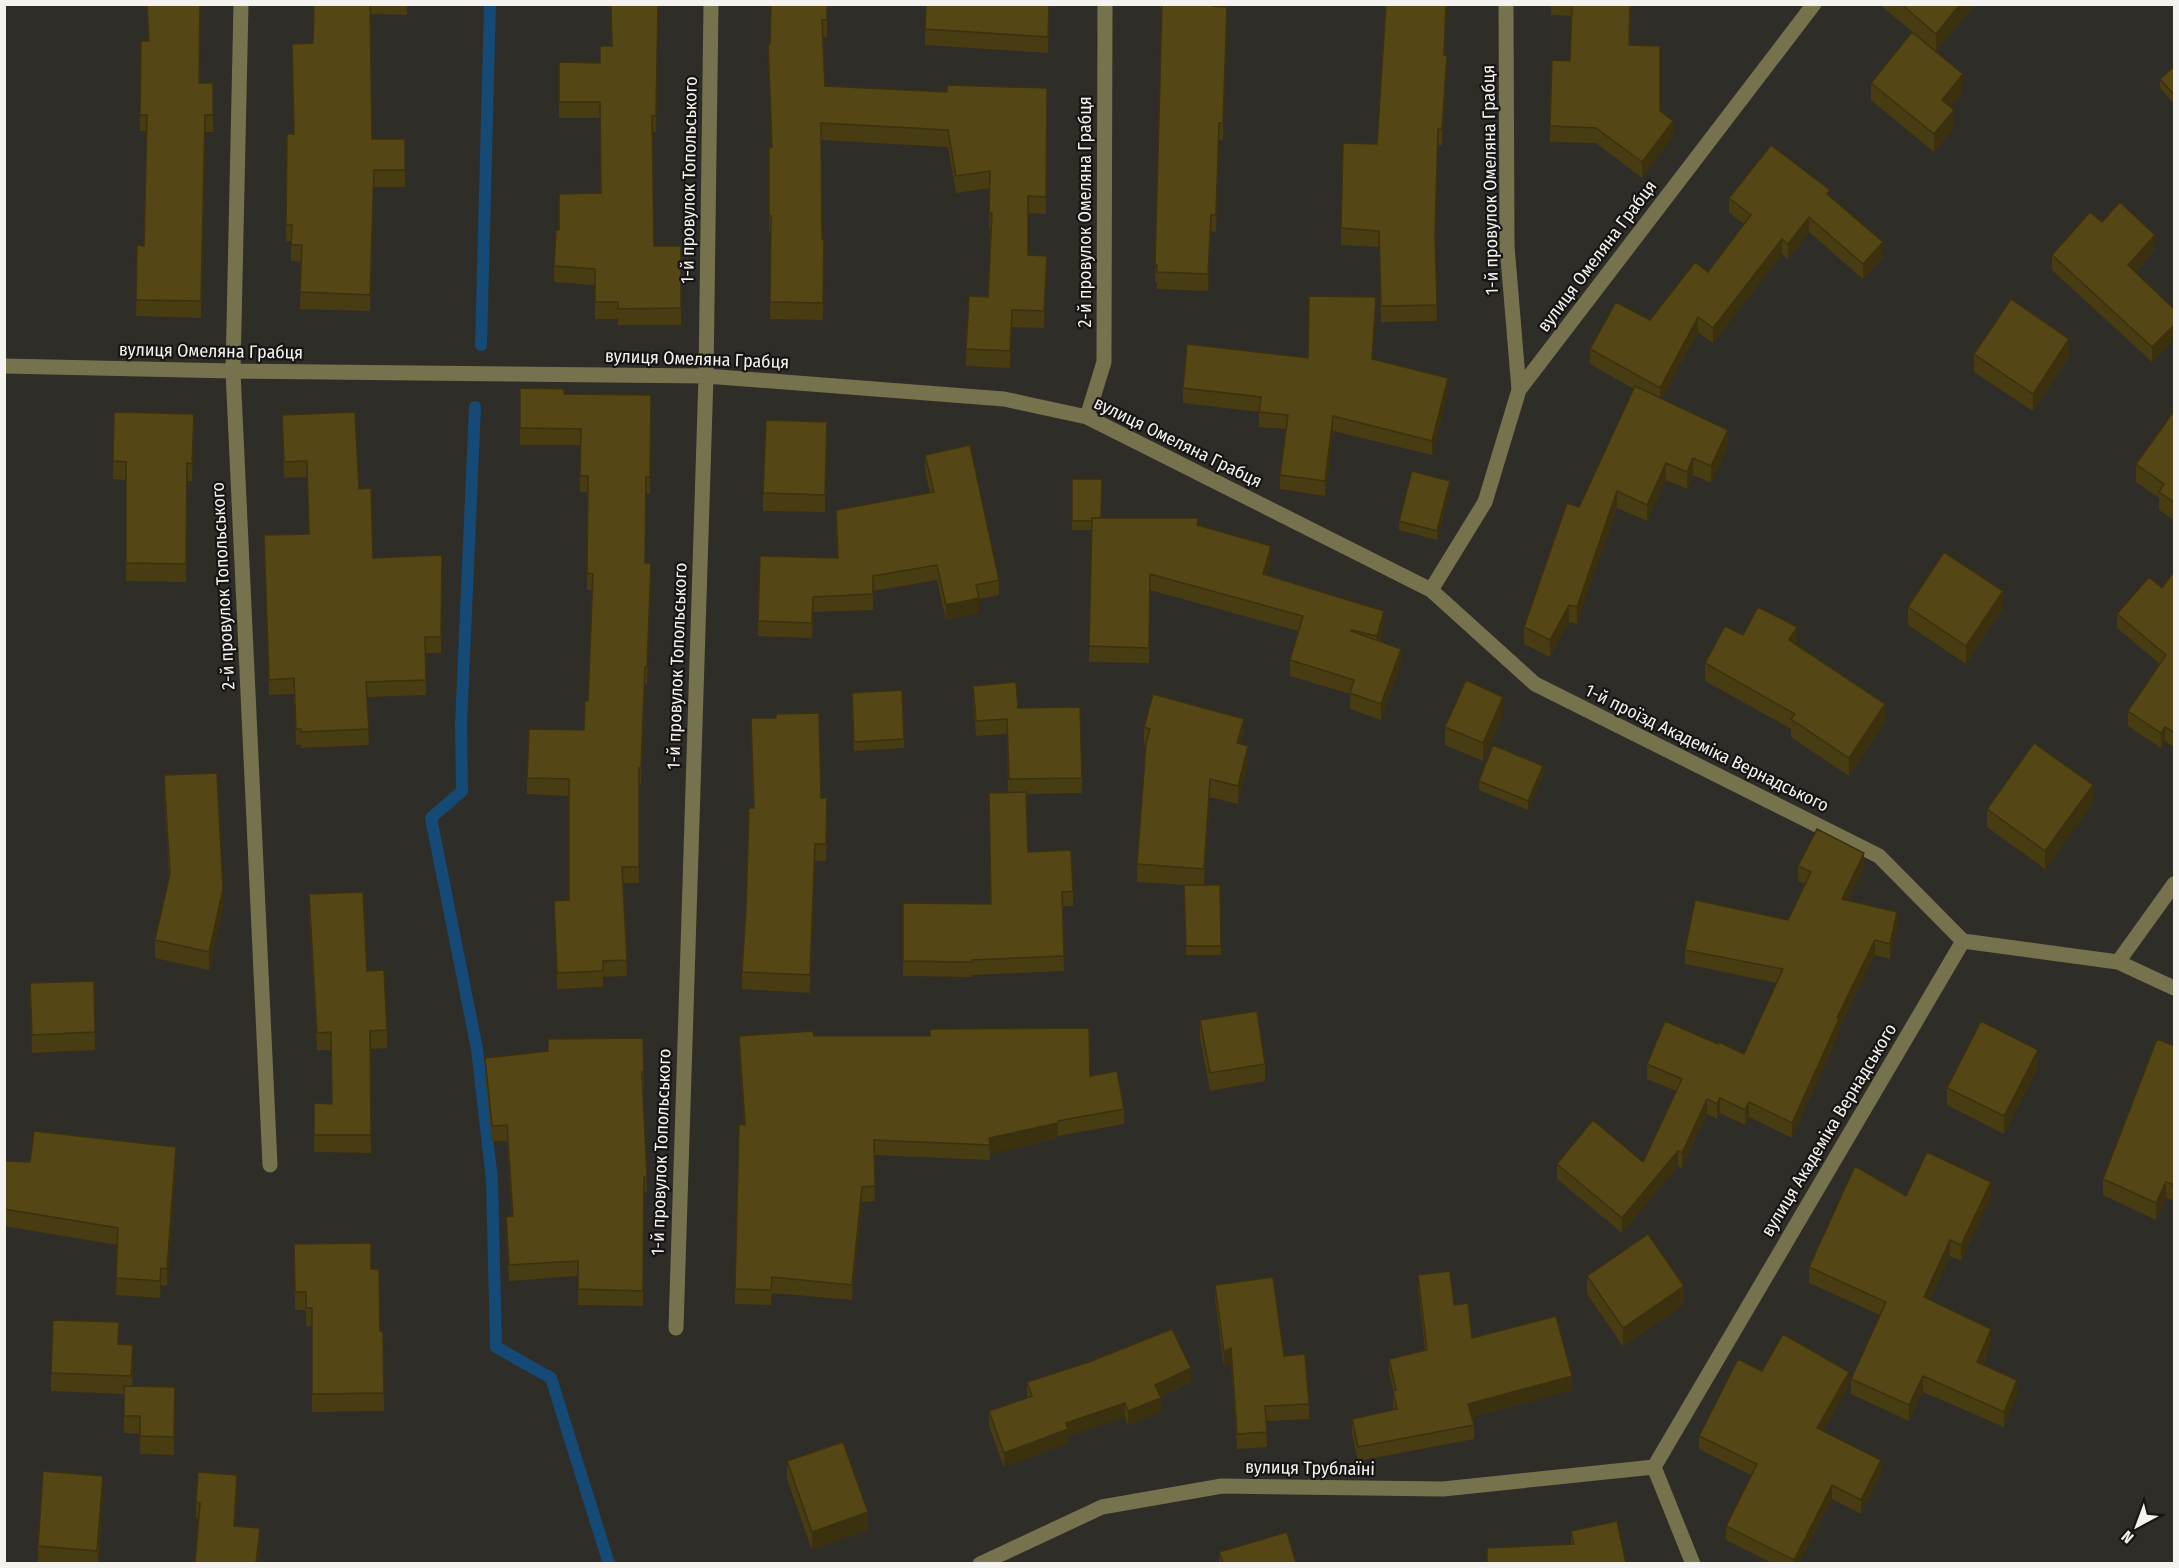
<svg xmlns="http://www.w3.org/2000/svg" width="2179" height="1568" font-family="'Fira Sans Condensed',sans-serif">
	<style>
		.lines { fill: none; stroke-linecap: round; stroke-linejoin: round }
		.stream { stroke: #154a76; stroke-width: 12 }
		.minor { stroke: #77724e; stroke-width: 15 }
		.wall { fill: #483c12 }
		.shaded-wall { fill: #3b310f }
		.building { fill: #544615; stroke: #3b310f; stroke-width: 1.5 }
		.labels { text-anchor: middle; stroke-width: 4.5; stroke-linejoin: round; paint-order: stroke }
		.street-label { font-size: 18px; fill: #f5f3f0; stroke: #161513 }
	</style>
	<rect width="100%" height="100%" fill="#2f2d27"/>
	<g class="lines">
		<!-- stream -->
		<path class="stream" d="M481,345L490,4
			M475,407L461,725L462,791L431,818L477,1049L492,1180L496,1347L551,1378L609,1564"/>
		<!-- minor -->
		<path class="minor" d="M241,4L233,371L270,1165
			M1506,4L1507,246L1519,390
			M4,366L233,371L706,376L1004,399L1087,417L1431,590L1485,502L1519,390L1814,4
			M1087,417L1104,362L1105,4
			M1431,590L1535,684L1879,856L1963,941
			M2118,962L2174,988
			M676,1328L706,376L711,4
			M980,1564L1102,1507L1222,1486L1443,1489L1654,1467
			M1693,1564L1654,1467L1963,941L2118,962L2174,884"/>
	</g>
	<!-- wall -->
	<path class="wall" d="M147,4H200V83H213V132H205L201,318L136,316L137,245L144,246L147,131H140L141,41H148Z
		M314,4H407V15L370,14L372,139H405V187H374L370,311L300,309L301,262L291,261V241H286V225L293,134L313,43Z
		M658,4L656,132H653L654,246H681V325H618V319H595V285L554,282V266L559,230L601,193L600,118H559V62L600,63L612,46Z
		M827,4V37H823L825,86L947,92L1047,88L1046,214L1028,213V255L1047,273L1044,328L1012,327L1010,368L966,366V349L988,297L991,230H989L990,188L956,193L948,147L822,140V239H824L823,320L770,319L771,232H769V147H771L768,44H770Z
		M1049,4L1048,53L925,45V29Z
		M1160,4H1214V6L1227,23L1223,140H1219L1216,232L1211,231L1208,291L1157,289V282H1155L1162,9L1160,8Z
		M1447,4L1445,55L1447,72L1442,146L1438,145L1435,243L1437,321L1381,322L1379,247L1341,245V228L1377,144Z
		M1551,4H1631L1630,45L1660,111L1673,136L1642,178L1596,143L1550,142V126L1570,61L1571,16L1551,15Z
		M1879,4H1973V7L1936,51Z
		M2175,66V105L2160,88V79Z
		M1871,83L1963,92L1951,107L1954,128L1934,152L1871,100Z
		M1830,196L1883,257L1863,279L1809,232L1788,259L1782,254L1713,343L1698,332L1662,399L1728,447L1711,483L1693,475L1687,489L1666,480L1647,521L1617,508L1577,624L1569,622L1550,657L1524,644V627L1634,389L1590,364V349L1650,320L1708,272L1744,224L1729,213V198Z
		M2102,222L2155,249L2135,272L2175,310V338L2152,362L2052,270V255Z
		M1376,312L1373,359L1448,392L1432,455L1333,431L1325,496L1280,489V475L1286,429L1259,427V412L1183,403V388L1308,358Z
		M1974,354L2069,357L2033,411L1974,372Z
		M520,388L564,394L651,395L650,494L646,493L645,563L651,580L647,684H645L641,785L639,784V883H623L627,976L603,977V987L557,989L554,901L569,900V796L527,794V778L584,730L588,701L592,590H587L588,492H580V445H520Z
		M2175,412V521L2159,510V498L2136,482V464Z
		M282,415L359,489L373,558L442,555L441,653H425L426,695L367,697L369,745L301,748V745H296L294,694L269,695L264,535L309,534L307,477L284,478Z
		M194,432L192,481H187L186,582L126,581V480L113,479V461Z
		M827,440L825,512L763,511V493Z
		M925,455L999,580V595L979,599V613L946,620L937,580L873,591V610L813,612L812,638L758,636V621L837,558L836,510L930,493L925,470Z
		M1072,479L1101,518L1198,526L1271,561L1267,576L1384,626L1380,642L1401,665L1381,720L1350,709V694L1290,676V660L1298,631L1150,590L1149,663L1089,662L1092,530H1072Z
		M1450,490L1437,540L1399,530V521Z
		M2175,570V748L2165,741L2161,748L2128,726V711L2160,664L2117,628V614L2162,588Z
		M1908,607L2003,608L1966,664L1908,625Z
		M1743,635L1797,644L1796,645L1885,722L1849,776L1791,737V729L1705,681V663Z
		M973,686L1018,708L1082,778V793L1026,794L1028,852L1073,891V906H1062L1064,971L972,975V977L903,976V903L991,904L1008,792L1007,734L976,736L973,701Z
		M852,702L904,739V748L854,751Z
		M1503,715L1483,761L1445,745V727Z
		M751,718L821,798L827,815L826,861H815L810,993L742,989V972L753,808Z
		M1144,727L1244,736L1241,744L1248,764L1238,804L1210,797L1204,885L1221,946V955H1186L1184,885H1187L1137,882V864L1146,746L1144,745Z
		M164,775L223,907L209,970L155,958V940L169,876L164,793Z
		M1543,775L1528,810L1479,790V781Z
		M2093,803L2045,869L1987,827V809Z
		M1798,866L1864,868L1848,900L1897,927L1890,959L1875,955L1839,1029V1034L1792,1138L1749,1117L1745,1125L1720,1113L1717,1119L1707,1114L1682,1168L1678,1166L1622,1233L1557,1179V1164L1643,1162L1676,1091L1647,1079V1064L1718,1044L1744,1054L1777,983L1685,964V950L1788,920L1805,884L1798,881Z
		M309,894L367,971L387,1030V1048L370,1049L371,1153L314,1152V1103L332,1104L331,1050H317L309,912Z
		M30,983L95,1032V1050L32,1053Z
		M1200,1020L1265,1064V1081L1210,1091L1200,1038Z
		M739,1036H814L1090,1076L1124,1109V1124L1058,1136V1138L990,1154V1160L874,1155L875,1201L862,1202L852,1300L772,1293L771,1305L735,1304V1289L744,1125L739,1051Z
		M643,1038L644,1088H642L647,1192H644L643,1306L578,1305V1276L509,1281L506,1232V1217H512L507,1141H492L485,1074V1058L548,1051Z
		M2175,1046V1201L2166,1198L2156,1220L2103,1195V1179Z
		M2038,1068L2004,1134L1947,1105V1088Z
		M4,1161L176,1164L167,1286L161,1285L160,1298L116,1295L117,1245L4,1226Z
		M1906,1196L1991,1198L1961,1261L1950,1256L1930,1300L1991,1345L1983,1365L2017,1396L2004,1427L1923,1392L1909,1421L1851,1394V1379L1880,1315L1809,1283V1267Z
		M294,1244L371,1269L380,1331H383L384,1411L312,1412V1326H306V1310H295Z
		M1418,1275L1454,1305L1472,1338L1572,1390L1472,1417L1474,1425V1439L1358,1461L1352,1433V1419L1394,1410L1393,1405V1390L1389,1373V1359L1425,1350L1418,1289Z
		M1587,1276L1684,1304L1623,1346L1587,1294Z
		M1215,1285L1284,1356L1309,1404V1419L1266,1421L1267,1447L1237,1449L1231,1363L1224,1367L1215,1300Z
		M119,1344L133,1362L132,1386L175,1387L174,1455L140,1454V1434L124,1433V1394L51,1391V1373Z
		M1762,1371L1849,1385L1823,1431L1881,1474L1861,1514L1832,1499L1799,1563H1771H1772L1726,1540V1526L1751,1475L1699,1449V1436Z
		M1027,1382H1191L1160,1397L1161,1412L1128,1425L1125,1417L1068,1436V1443L1004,1467L989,1426V1411L1027,1398Z
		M787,1461L868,1530L812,1550L787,1479Z
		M237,1491L235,1526L260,1544L258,1563H195L199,1519L196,1518V1502Z
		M103,1494L98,1563H38V1546Z
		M1571,1531L1626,1563H1487V1548L1571,1544Z
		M1219,1552L1296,1563H1219Z"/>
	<!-- shaded-wall -->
	<path class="shaded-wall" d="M1446,4H1447L1444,71V55Z
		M1960,4H1973V7L1936,51V34Z
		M1227,7V23L1223,140V123Z
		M1447,55V72L1442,146V129Z
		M1963,74V92L1942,118V100Z
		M1954,110V128L1934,152V134Z
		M1673,121V136L1642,178V162Z
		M1211,215V231L1208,291V274Z
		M1809,217V232L1788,259V244Z
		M2155,235V249L2128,279V265Z
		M1782,239V254L1713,343V328Z
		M1883,242V257L1863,279V264Z
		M1047,256V273L1044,328V311Z
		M1376,297V312L1372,374V359Z
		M1012,310V327L1010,368V351Z
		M1698,317V332L1660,403V388Z
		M2175,324V338L2152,362V347Z
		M2069,339V357L2033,411V394Z
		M1448,378V392L1432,455V441Z
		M1333,416V431L1325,496V481Z
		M827,422V440L825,512V495Z
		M1728,430V447L1711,483V466Z
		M1693,458V475L1687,489V472Z
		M1666,463V480L1647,521V505Z
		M1450,481V490L1437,540V531Z
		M1617,491V508L1577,624V607Z
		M1271,546V561L1263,590V574Z
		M651,563V580L647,684V667Z
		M2003,591V608L1966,664V646Z
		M979,598V613L946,620V605Z
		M1569,605V622L1550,657V640Z
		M1384,611V626L1377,652V636Z
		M1797,627V644L1789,658V640Z
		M1401,649V665L1381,720V704Z
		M645,667V684L641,785V768Z
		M1503,697V715L1483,761V743Z
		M1885,704V722L1849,776V758Z
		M1244,719V736L1237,761V743Z
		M2165,727V741L2161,748V733Z
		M1248,746V764L1238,804V786Z
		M1543,766V775L1528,810V801Z
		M1210,779V797L1204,887V869Z
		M2093,785V803L2045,869V851Z
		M815,844V861L810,993V975Z
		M1864,853V868L1842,914V899Z
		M223,889V907L209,970V952Z
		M1897,912V927L1890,959V944Z
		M1875,940V955L1839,1029V1034L1792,1138V1123L1837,1018Z
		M2038,1050V1068L2004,1134V1116Z
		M1720,1098V1113L1717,1119V1104Z
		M1707,1099V1114L1682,1168V1153Z
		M1749,1102V1117L1745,1125V1110Z
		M1058,1123V1138L990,1154L989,1138Z
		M176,1147V1164L167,1286V1269Z
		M1678,1151V1166L1622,1233V1218Z
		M1991,1182V1198L1961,1261V1245Z
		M2166,1182V1198L2156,1220V1203Z
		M862,1187V1202L852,1300V1285Z
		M1950,1240V1256L1924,1313V1297Z
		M161,1268V1285L160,1298V1281Z
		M1684,1286V1304L1623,1346V1328Z
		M1991,1329V1345L1977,1378V1362Z
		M1231,1348V1363L1224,1367V1352Z
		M1191,1368V1382L1155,1399V1385Z
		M1849,1372V1385L1817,1442V1428Z
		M1572,1376V1390L1468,1418V1404Z
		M1923,1376V1392L1909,1421V1405Z
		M2017,1380V1396L2004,1427V1412Z
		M1161,1398V1412L1128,1425V1411Z
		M1125,1403V1417L1068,1436V1443L1004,1467V1453L1066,1423Z
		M1881,1460V1474L1861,1514V1500Z
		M237,1475V1491L234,1542V1526Z
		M103,1476V1494L97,1563V1551Z
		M1832,1485V1499L1799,1563H1794V1560Z
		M868,1512V1530L812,1550V1532Z
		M260,1528V1544L258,1563H256Z"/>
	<!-- building -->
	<path class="building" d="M147,4H200L199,83H213V115H205L201,301L136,300L137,245L144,246L147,115H140L141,41H149Z
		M314,4H370L372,139H405V170H374L370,295L300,292L302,245H291L292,225H286L287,134H294L292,44L313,43Z
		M611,4H658L656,116H652L654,246H681V308L618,309V302H595V269L554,266L556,230H559V194L601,193L600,102H559V62L600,63V46H612Z
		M771,4H827V20H822L825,86L947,92V85L1047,88L1046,197L1028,196V255L1047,256L1044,311L1012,310L1010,351L966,349L969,296L988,297L992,213H989L990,171L956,176L948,130L821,123L822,239H824L823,303L770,302L771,216H769V147H772L768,44H770Z
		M926,4H1049L1048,37L925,29Z
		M1162,4H1214L1213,6L1227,7L1223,123H1219L1216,215H1211L1208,274L1157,272V265H1155Z
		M1386,4H1446L1444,55H1447L1442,129H1438L1435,234L1437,305L1381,306L1379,231L1341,228L1343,143L1377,144Z
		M1572,4H1630L1629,45L1660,46V111L1673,121L1642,162L1596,128L1550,126L1552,60L1570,61Z
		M1901,4H1960L1936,34Z
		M1912,32L1963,74L1942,100L1954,110L1934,134L1871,83Z
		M2175,66V96L2160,79Z
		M1771,145L1830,190L1827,194L1883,242L1863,264L1809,217L1788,244L1782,239L1713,328L1698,317L1660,388L1590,349L1616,302L1650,320L1695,262L1708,272L1751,215L1729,198Z
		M2120,202L2155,235L2128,265L2175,310V324L2152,347L2052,255L2090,212L2102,222Z
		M1309,296L1376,297L1372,359L1448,378L1432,441L1333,416L1325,481L1280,475L1288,415L1259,412L1261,397L1183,388L1187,344L1308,358Z
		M2011,299L2069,339L2033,394L1974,354Z
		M1635,386L1728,430L1711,466L1693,458L1687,472L1666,463L1647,505L1617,491L1577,607L1569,605L1550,640L1524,627L1567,503L1579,507Z
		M520,388L564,389V394L651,395L650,477H646L645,563H651L647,667H645L641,768H639V867H622L627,960L603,961V971L557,973L554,901L569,900V779L527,778L529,729L584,730L585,701H588L593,574L587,573L588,476H580L581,429L520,428Z
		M2174,411L2175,412V503L2159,492L2164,484L2136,464Z
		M114,412L194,414L192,464L187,463L186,564L126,563V462L113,461Z
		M355,412L359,489L371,488L373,558L442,555L441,637H425L426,680L366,682L369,729L301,732V729H296L294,678L269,680L264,535L309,534L307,461L284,462L282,415Z
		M766,420L827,422L825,495L763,493Z
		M970,445L999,580L976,585L979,598L946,605L937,565L873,576V594L813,597L812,623L758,621L760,556L838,558L836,510L934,492L925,455Z
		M1412,471L1450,481L1437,531L1399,521Z
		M1072,479H1102L1101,518H1092V521H1072Z
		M1092,518H1198L1197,525L1271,546L1263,574L1384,611L1377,636L1352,630L1351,631L1401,649L1381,704L1350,693L1354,680L1290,660L1303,616L1150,574L1149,648L1089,646Z
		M1944,552L2003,591L1966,646L1908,607Z
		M2175,570V733L2165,727L2161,733L2128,711L2166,655L2117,614L2149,577L2162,588Z
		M1758,607L1797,627L1789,640L1885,704L1849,758L1791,719L1795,714L1705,663L1725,626L1743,635Z
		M1466,680L1503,697L1483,743L1445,727Z
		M1016,682L1018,708L1080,707L1082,778L1009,779L1007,719L976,721L973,686Z
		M902,690L904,739L854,742L852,693Z
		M1153,694L1244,719L1237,743L1248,746L1238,786L1210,779L1204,869L1137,864L1146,743L1150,729L1144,727Z
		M819,713L821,798H827L826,844H815L810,975L742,972L746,908L749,808H754L751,718H776V714Z
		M2034,743L2093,785L2045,851L1987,809Z
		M1493,745L1543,766L1528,801L1479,781Z
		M217,773L223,889L209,952L155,940L170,873L164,775Z
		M1026,792L1028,852L1071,850L1073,891L1062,892L1064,956L972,960V962L903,961V903L991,904L989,793Z
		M1817,829L1864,853L1842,899L1897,912L1890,944L1875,940L1837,1018L1839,1019L1792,1123L1749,1102L1745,1110L1720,1098L1717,1104L1707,1099L1682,1153L1678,1151L1622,1218L1557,1164L1593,1120L1643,1162L1682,1079L1647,1064L1665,1021L1718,1044L1719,1042L1744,1054L1783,969L1685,950L1695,900L1788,920L1811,872L1798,866Z
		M1184,885H1220L1221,946H1186Z
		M363,892L367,971L384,970L387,1030L370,1031L371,1135H314V1103L332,1104L331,1032L317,1033L309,894Z
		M94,981L95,1032L32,1035L30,983Z
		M1257,1011L1265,1064L1210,1073L1200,1020Z
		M1981,1021L2038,1050L2004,1116L1947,1088Z
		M1089,1028L1090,1076L1117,1071L1124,1109L1058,1121V1123L989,1138L990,1145L874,1140L875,1186L862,1187L852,1285L772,1277L771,1290L735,1289L739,1124L745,1125L739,1036L813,1031L814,1036H930V1029Z
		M643,1038L644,1072H642L647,1177H644L643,1291L578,1289V1261L509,1265L506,1217L513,1216L507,1125L492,1126L485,1058L548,1051V1039Z
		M2157,1039L2175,1046V1185L2166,1182L2156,1203L2103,1179Z
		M34,1131L176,1147L167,1269L161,1268L160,1281L116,1278L118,1228L4,1209V1161L30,1162Z
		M1927,1152L1991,1182L1961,1245L1950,1240L1924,1297L1991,1329L1977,1362L2017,1380L2004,1412L1923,1376L1909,1405L1851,1379L1886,1302L1809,1267L1855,1166L1906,1196Z
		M1648,1234L1684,1286L1623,1328L1587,1276Z
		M371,1243V1269H379L380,1331H383L384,1393L312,1394V1308H306V1292H295L294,1244Z
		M1450,1271L1454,1305L1468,1303L1472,1338L1556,1316L1572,1376L1468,1404L1474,1425L1358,1447L1352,1419L1397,1409L1393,1391L1396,1390L1389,1359L1427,1350L1418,1275Z
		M1273,1277L1284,1356L1305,1354L1309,1404L1265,1406L1267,1432L1237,1434L1231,1348L1224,1352L1215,1285Z
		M53,1320L119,1322L118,1344L133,1345L131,1376L51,1373Z
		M1172,1329L1191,1368L1155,1385L1161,1398L1128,1411L1125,1403L1066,1423L1068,1429L1004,1453L989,1411L1032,1396L1027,1382L1089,1362Z
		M1783,1334L1849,1372L1817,1428L1881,1460L1861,1500L1832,1485L1794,1560L1726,1526L1757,1464L1699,1436L1738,1359L1762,1371Z
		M124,1386L175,1387L174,1437L140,1436V1416H124Z
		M843,1442L868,1512L812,1532L787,1461Z
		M43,1471L103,1476L97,1551L38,1546Z
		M198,1472L237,1475L234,1526L260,1528L256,1563H195L200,1503L196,1502Z
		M1617,1521L1626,1563H1487V1548L1574,1544L1571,1531Z
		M1287,1532L1296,1563H1223L1219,1552Z"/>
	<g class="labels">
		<!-- street labels -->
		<g class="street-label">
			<text transform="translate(689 180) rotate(-89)" y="6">1-й провулок Топольського</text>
			<text transform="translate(1490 180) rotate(-91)" y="6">1-й провулок Омеляна Грабця</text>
			<text transform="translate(1085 212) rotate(-90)" y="6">2-й провулок Омеляна Грабця</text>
			<text transform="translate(1597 256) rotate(-53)" y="6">вулиця Омеляна Грабця</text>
			<text transform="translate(211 351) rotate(1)" y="6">вулиця Омеляна Грабця</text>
			<text transform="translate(697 359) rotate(2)" y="6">вулиця Омеляна Грабця</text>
			<text transform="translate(1178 442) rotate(26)" y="6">вулиця Омеляна Грабця</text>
			<text transform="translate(223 586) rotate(-93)" y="6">2-й провулок Топольського</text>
			<text transform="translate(677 666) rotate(-88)" y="6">1-й провулок Топольського</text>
			<text transform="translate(1707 748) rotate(26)" y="6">1-й проїзд Академіка Вернадського</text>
			<text transform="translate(1829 1130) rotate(-59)" y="6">вулиця Академіка Вернадського</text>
			<text transform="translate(661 1152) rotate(-88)" y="6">1-й провулок Топольського</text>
			<text transform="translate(1310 1468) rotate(1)" y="6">вулиця Трублаїні</text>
		</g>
	</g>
	<!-- border -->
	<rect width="2179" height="1568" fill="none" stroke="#f5f3f0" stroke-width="12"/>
	<!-- north arrow -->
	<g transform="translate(2137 1526) rotate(221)" stroke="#161513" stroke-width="4.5" paint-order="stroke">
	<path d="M0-4.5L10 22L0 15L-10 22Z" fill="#f5f3f0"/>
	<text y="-9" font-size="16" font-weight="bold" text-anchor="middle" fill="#f5f3f0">N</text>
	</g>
</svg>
